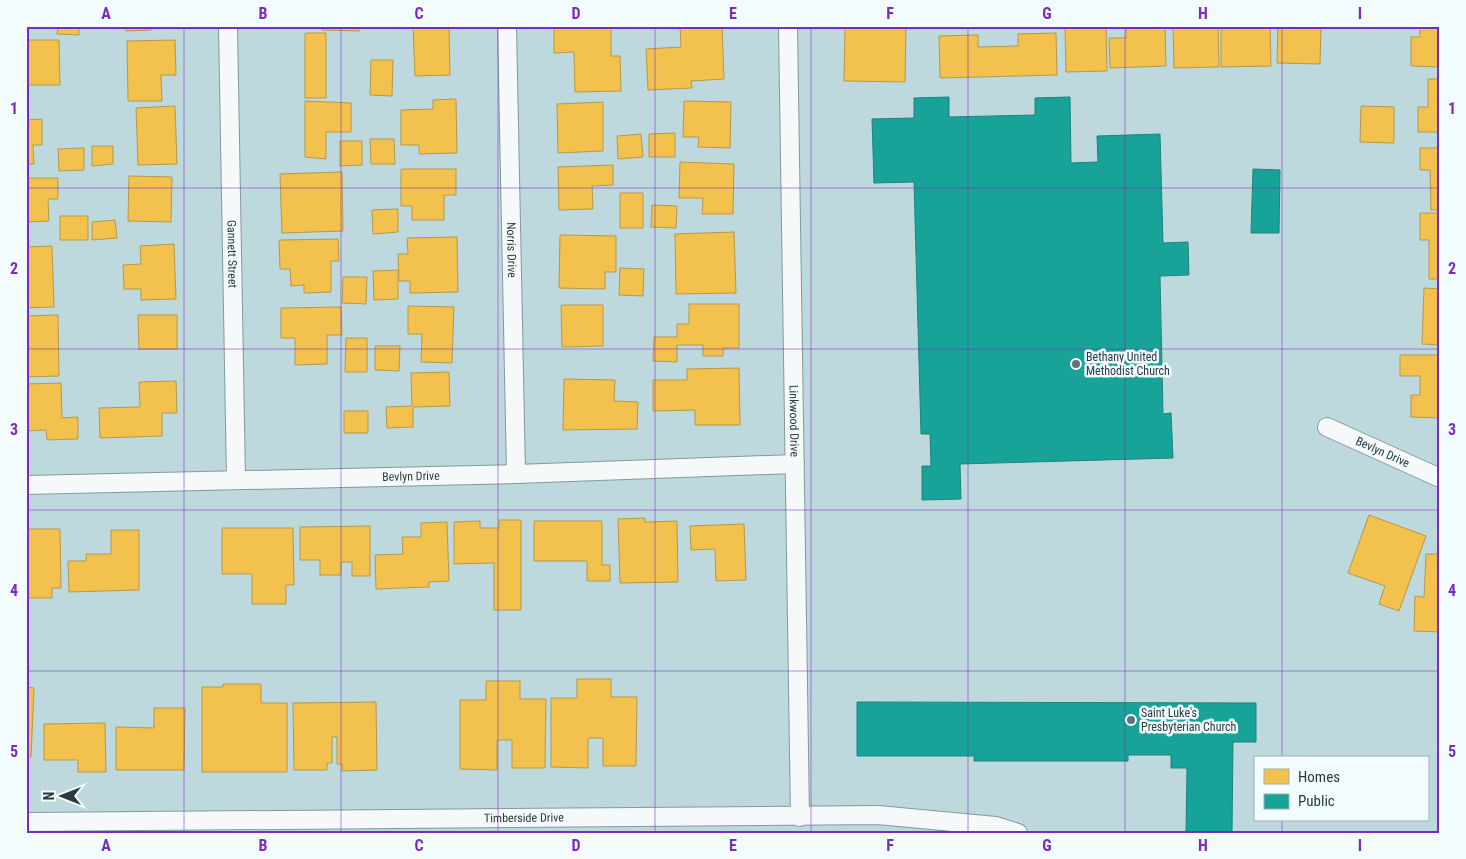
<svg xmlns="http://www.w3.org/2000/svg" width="1466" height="859" font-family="'Roboto Condensed',sans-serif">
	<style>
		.homes { fill: #f2c14e; stroke: #b5994a }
		.public { fill: #17a398; stroke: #1c847e }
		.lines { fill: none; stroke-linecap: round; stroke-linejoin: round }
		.street-casing { stroke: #84999d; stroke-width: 20 }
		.street { stroke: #f5f9fa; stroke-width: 18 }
		.grid { fill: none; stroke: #7b2cbf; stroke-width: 1; stroke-opacity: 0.55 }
		.poi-dot { fill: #5c7377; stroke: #f2fbfd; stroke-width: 2 }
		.labels { text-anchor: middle; stroke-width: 5; stroke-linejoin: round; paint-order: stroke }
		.street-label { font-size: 12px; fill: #283c40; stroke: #f2fbfd }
		.poi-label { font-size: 12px; fill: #283c40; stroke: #f2fbfd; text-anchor: start }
		.neatline { fill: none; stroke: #7b2cbf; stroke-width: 2 }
		.grid-label { font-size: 16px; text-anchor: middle; font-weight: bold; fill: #7b2cbf }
	</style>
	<rect width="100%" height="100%" fill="#bed9de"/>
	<!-- homes -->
	<path class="homes" d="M58,26H79V35L57,34Z
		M125,26H151V30L126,31Z
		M322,26H359V31L322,30Z
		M413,26H449L450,75L415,76Z
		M680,26H722L724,79L691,81L692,88L648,90L646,49L681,47Z
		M845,26H906L905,82L844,81Z
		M1106,26L1107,71L1066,72L1065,27Z
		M1126,26H1165L1166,66L1110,68L1109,38H1126Z
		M1173,26H1218L1219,67L1174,68Z
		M1221,26H1270L1271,66L1221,67Z
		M1278,26H1321L1320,64L1277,63Z
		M1420,26H1440V67L1411,66V37H1420Z
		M611,27V56H620L621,91L575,92L574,52L554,53V28Z
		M305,33H326V98H305Z
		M1056,33L1057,75L940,78L939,36L978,35V47L1018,46V34Z
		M26,40H59L60,85H26Z
		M175,40L176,75H161L162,101H128L127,41Z
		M371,60H393L392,96L370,95Z
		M1428,79H1440V132H1418V107H1428Z
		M456,99L457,153L419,154V145H401V110L433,109V100Z
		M305,101L351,103V132H326V159L305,157Z
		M684,101L731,102L730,148L698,147L699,137H683Z
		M603,102V151L558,153L557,104Z
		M175,106L177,164L138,165L136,108Z
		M1361,106L1394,107V143L1360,142Z
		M42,119V145H33L34,164H26V120Z
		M675,133V157H649V134Z
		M641,134L643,157L618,159L617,136Z
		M370,139H394L395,164H371Z
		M340,141H362V165L340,166Z
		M92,146H113V164L92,166Z
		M84,148V170L59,171L58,149Z
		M1420,148H1440V210H1431L1430,170H1420Z
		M680,162L734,164L733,214H702L703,198H679Z
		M613,165V185L592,186L593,209L559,210L558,167Z
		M401,169H456V195H444V220H412V206H401Z
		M342,172L343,231L282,233L280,174Z
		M129,176L172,177L171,222L128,221Z
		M26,178H58V199H48L49,221L26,222Z
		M620,193H643V228H620Z
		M652,205L677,206L676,228L651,227Z
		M398,209V232L373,234L372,210Z
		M1420,213H1440V279H1429V240H1420Z
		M60,216H88V240H60Z
		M115,220L117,238L92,240V222Z
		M734,232L736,293L676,294L675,234Z
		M560,235L616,236V272H605V289L559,288Z
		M457,237L458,292L410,293V281H399L398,254H408L407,238Z
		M338,239L339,261H331V292L304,293V285L291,286L290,269H280L279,240Z
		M174,244L176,299L141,300V289H124L123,265L141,264L140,246Z
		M52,246L54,307L26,308V247Z
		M620,268L644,269L643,296L619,295Z
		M398,270V299L374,300L373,271Z
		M343,277H367L366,304L342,303Z
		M1424,288L1440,289V345L1422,344Z
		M689,304H739V348H723V356H703V345H677V362L653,361L654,337H677V324H689Z
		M561,305H603V346L562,347Z
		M408,306L454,307L452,363L421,362L422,334H408Z
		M341,307L342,335H327V364L295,365V338H281V308Z
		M58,315L59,376L26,377V316Z
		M138,315H177V349H139Z
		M346,338H367V372H345Z
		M375,346H400L399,371L375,370Z
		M1400,355H1440V418L1411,417V395H1420V376H1400Z
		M739,368L740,425H695V410L653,411V380H687V369Z
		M449,372L450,406L413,407V427L387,428L386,407L412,406L411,373Z
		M564,379L615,380L614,401L638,402L637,429L563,430Z
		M176,381L177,413H162V436L100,438L99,408L140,407L139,382Z
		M61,383L62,418L78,417V439L47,440L46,430L26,431V384Z
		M344,411H368V433H344Z
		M1369,515L1426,536L1399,611L1379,604L1385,586L1348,573Z
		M645,518V522L677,521L678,582L620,583L618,519Z
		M499,520H521V610H494V563L454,564V522L480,521V528H499Z
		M534,521H602V565H610V581H587V561H534Z
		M447,522L449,581L429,582V587L376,589L375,555L403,554L402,537H421V523Z
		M744,524L746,580L716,581L715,549L691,550L690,526Z
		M370,526V576H352V562H341V575H320V560H300V527Z
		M222,528H293L294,585H286V604H252V574H222Z
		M26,529H60L61,588H52V598H26Z
		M111,530H139V590L69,592L68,561H86V554H111Z
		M1426,554H1440V632L1414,631L1415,596L1424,597Z
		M577,679H611V697H637L636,766H603V738H588V768L551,767V698H577Z
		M486,681H520V699H546L545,768H512V740H497V770L460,769V700H486Z
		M223,684H261V703H287V772H202V687H223Z
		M26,687L34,688L31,757H26Z
		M376,702L377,770L342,771V764H337V737H332V763H327V770H294L293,703Z
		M154,708H185L184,770H116V727L154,728Z
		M105,723L106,772H78V760H44V724Z"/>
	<!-- public -->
	<path class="public" d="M949,97V117L1035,115V98L1070,97L1071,163L1098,162L1097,136L1160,134L1163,243L1188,242L1189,275L1160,276L1163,414L1171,413L1173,458L960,464L961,499L922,500V466H931L930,434H921L914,182L874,183L872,119L914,118V98Z
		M1253,169L1280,170L1279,233H1251Z
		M857,702L1256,703V742H1233L1232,833H1186L1187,768H1171V755H1128V761H974V756H857Z"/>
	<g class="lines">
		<!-- street casing -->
		<g class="street-casing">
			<g id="street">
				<path id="s1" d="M228,26L236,480"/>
				<path id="s2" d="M507,26L516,474"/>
				<path id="s3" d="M788,26L800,817"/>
				<path id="s4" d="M1327,427L1440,478"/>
				<path id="s5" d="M26,485L516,474L795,464"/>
				<path id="s6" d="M26,822L878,815L996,826L1018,833"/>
			</g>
		</g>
		<!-- street -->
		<use href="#street" class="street"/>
	</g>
	<!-- grid -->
	<path class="grid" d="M184,26V833M341,26V833M498,26V833M655,26V833M811,26V833M968,26V833M1125,26V833M1282,26V758M26,188H1440M26,349H1440M26,510H1440M26,671H1440M1282,820V833"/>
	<!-- markers -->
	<g class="poi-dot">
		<circle cx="1076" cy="364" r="5"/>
		<circle cx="1131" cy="720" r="5"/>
	</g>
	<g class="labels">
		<!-- street labels -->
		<g class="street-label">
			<text dy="4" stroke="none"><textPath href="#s2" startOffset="224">Norris Drive</textPath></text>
			<text dy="4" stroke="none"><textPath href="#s1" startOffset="228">Gannett Street</textPath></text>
			<text dy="4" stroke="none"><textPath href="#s3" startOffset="395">Linkwood Drive</textPath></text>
			<text dy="4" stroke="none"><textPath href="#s4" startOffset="61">Bevlyn Drive</textPath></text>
			<text dy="4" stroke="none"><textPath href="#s5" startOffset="385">Bevlyn Drive</textPath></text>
			<text dy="4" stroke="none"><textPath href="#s6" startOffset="498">Timberside Drive</textPath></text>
		</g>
		<!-- poi labels -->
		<g class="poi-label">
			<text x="1086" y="361">Bethany United<tspan x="1086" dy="14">Methodist Church</tspan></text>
			<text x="1141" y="717">Saint Luke's<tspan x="1141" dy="14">Presbyterian Church</tspan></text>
		</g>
	</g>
	<!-- border -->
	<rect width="1466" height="859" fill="none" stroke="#f2fbfd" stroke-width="55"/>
	<!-- legend -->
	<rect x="1254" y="756" width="175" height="65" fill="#f2fbfd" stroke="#a1afb1"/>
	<rect x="1264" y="769" width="25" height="15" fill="#f2c14e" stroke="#a1afb1"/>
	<text x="1298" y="782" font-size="15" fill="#283c40">Homes</text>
	<rect x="1264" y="794" width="25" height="15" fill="#17a398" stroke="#a1afb1"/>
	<text x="1298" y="806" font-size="15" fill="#283c40">Public</text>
	<!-- north arrow -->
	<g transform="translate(62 796) rotate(270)" stroke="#f2fbfd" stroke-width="4" paint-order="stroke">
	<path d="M0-4L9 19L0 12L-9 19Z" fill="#283c40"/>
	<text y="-8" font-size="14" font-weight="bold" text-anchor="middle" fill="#283c40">N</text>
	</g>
	<rect x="28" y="28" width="1410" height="804" class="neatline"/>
	<g class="grid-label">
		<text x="106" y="19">A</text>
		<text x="263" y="19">B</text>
		<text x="419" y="19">C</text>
		<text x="576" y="19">D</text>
		<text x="733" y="19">E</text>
		<text x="890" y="19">F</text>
		<text x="1047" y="19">G</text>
		<text x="1203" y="19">H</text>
		<text x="1360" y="19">I</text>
		<text x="14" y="114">1</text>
		<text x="1452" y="114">1</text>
		<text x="14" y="274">2</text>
		<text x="1452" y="274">2</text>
		<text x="14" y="435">3</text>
		<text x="1452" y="435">3</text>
		<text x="14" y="596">4</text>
		<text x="1452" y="596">4</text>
		<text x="14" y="757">5</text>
		<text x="1452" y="757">5</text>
		<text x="106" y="851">A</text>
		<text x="263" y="851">B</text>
		<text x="419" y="851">C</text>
		<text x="576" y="851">D</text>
		<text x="733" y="851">E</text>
		<text x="890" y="851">F</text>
		<text x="1047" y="851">G</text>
		<text x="1203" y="851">H</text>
		<text x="1360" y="851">I</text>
	</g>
</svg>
